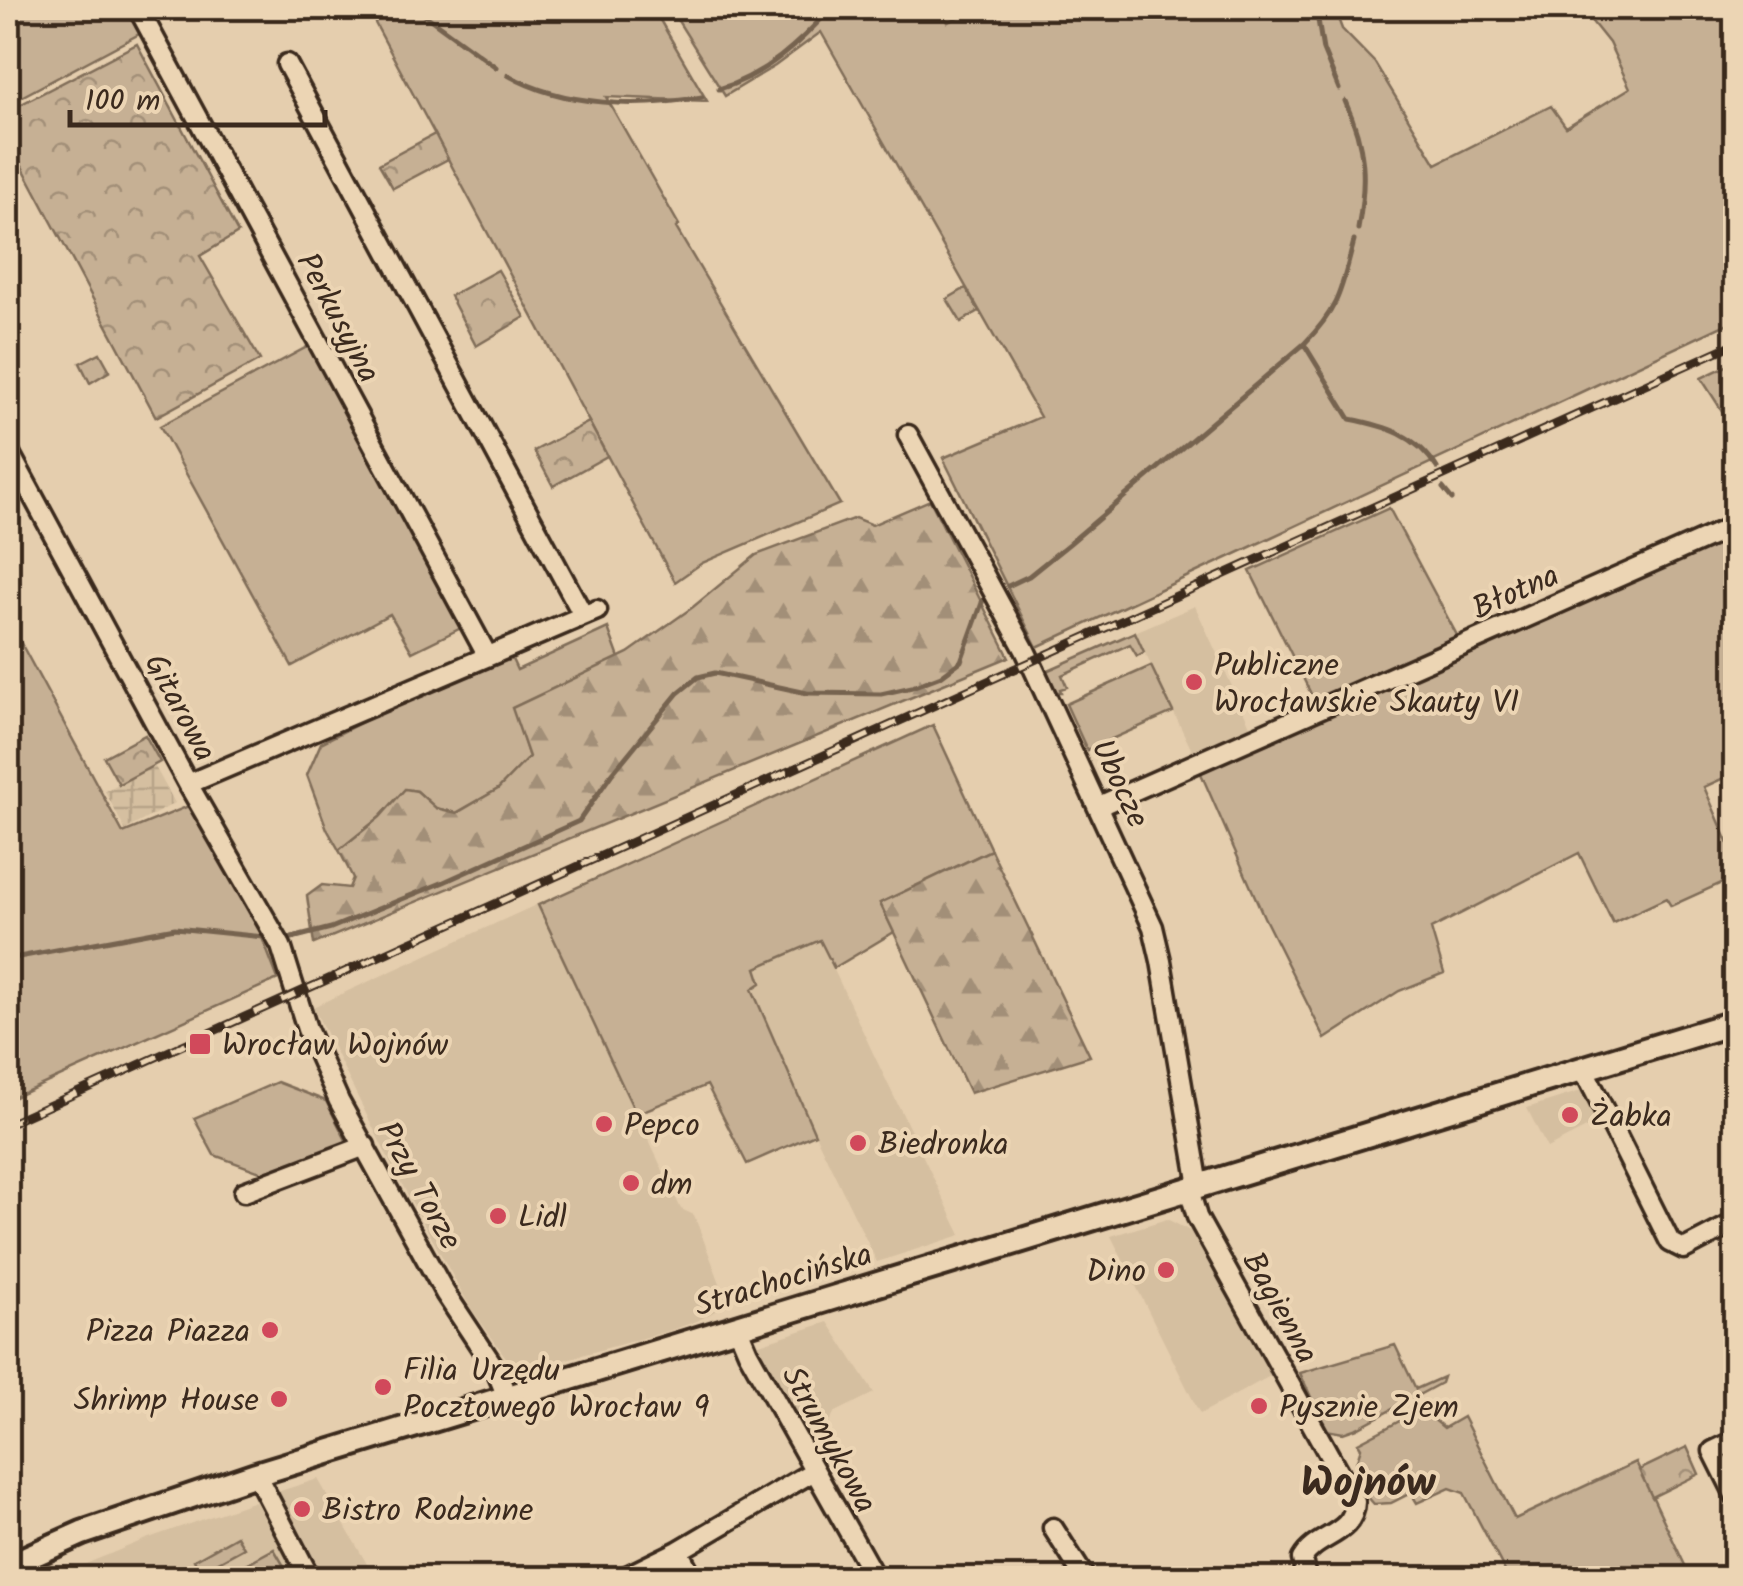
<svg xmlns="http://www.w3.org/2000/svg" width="1743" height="1586" font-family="Kalam,sans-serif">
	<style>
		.built { fill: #d5bfa0 }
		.industrial { fill: url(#industrial-grid) }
		.green { fill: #c6b094; stroke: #806d59; stroke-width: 2.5 }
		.forest { fill: url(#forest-firs); stroke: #806d59; stroke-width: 2.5 }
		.park { fill: url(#park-crowns); stroke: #806d59; stroke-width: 2.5 }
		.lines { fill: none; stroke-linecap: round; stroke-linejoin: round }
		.stream { stroke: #766350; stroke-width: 5 }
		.minor-casing { stroke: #3b2a1e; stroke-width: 25 }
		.secondary-casing { stroke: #3b2a1e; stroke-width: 30 }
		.minor { stroke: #ecd5b4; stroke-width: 18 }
		.secondary { stroke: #ecd5b4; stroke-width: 22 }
		.rail-casing { stroke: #3b2a1e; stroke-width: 9 }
		.rail { stroke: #ecd5b4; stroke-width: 5; stroke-dasharray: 15; stroke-linecap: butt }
		.poi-dot { fill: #d1495b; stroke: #ecd5b4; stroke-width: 4 }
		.labels { text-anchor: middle; stroke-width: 8; stroke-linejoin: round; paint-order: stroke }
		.street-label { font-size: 32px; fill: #3b2a1e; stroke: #ecd5b4 }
		.poi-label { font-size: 32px; fill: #3b2a1e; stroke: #ecd5b4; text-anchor: start }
		.district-label { font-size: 42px; font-weight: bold; fill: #3b2a1e; stroke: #ecd5b4 }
	</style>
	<defs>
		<pattern id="industrial-grid" width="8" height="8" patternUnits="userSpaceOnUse" patternTransform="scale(2.5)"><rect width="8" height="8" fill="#d5bfa0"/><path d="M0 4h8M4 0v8" fill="none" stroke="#b8a489"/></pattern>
		<pattern id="forest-firs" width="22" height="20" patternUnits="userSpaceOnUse" patternTransform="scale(2.5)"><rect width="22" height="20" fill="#c6b094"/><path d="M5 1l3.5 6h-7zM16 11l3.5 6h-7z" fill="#a28f78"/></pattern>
		<pattern id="park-crowns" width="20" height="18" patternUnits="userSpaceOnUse" patternTransform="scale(2.5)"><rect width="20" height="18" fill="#c6b094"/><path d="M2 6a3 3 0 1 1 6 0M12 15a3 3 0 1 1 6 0" fill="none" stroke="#a28f78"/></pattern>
	</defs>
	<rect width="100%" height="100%" fill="#e5ceae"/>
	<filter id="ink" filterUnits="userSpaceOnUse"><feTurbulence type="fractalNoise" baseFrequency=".01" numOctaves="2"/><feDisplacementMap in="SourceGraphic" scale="20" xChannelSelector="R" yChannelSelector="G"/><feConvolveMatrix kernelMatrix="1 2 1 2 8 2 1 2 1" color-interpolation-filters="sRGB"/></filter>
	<g filter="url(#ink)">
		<!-- built -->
		<path class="built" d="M1195,606L1253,732L1195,757L1135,632Z
			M538,904L681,1209L694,1215L728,1304L697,1321L669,1331L531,1369L507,1359L470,1307L394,1170L313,1007Z
			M820,940L873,1053L961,1235L877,1262L815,1134L752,988L756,968Z
			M1584,1090L1600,1121L1547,1148L1527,1108Z
			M1167,1219L1192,1232L1272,1375L1200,1414L1111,1236Z
			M828,1322L874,1393L834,1413L827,1427L809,1437L756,1345Z
			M318,1479L375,1578H324L277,1492Z
			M255,1501L297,1578H52L146,1539Z"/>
		<!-- industrial -->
		<path class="industrial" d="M154,765L175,803L125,830L105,791Z"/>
		<!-- green -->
		<path class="green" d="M8,8H130L143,32L8,104Z
			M367,8H653L707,101L606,97L679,225L676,228L840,504L702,563L675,582Z
			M670,8H939L948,22L975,8H1334L1342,29L1375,63L1436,164L1551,106L1566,127L1630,88L1609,43L1581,8H1734L1735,320L1037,647L943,458L1040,417L821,32L775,66L725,96Z
			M309,346L461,628L412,652L390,614L292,666L160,426Z
			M1735,362V431L1701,378Z
			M1389,508L1460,641L1316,704L1250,571Z
			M1735,534V773L1704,787L1735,858V877L1671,906L1666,898L1613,923L1579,853L1431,929L1444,973L1399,991L1325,1039L1264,917L1199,769Z
			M8,619L123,833L191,805L258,927L278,979L8,1100Z
			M608,628L619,658L513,708L529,757L498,789L456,813L435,808L417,791L405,789L380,817L339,850L327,829L307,775L321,743L388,709L511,657L517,670Z
			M1135,632L1144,652L1137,656L1130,644L1062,675L1067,687L1060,689L1061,692H1052L1044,672Z
			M1151,666L1173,712L1087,750L1066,704Z
			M933,725L991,850L880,903L894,932L834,968L820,940L756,968L761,983L752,989L815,1134L747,1164L707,1085L636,1114L538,905Z
			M277,1082L326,1101L349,1146L271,1176L214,1155L194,1118Z
			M1395,1345L1416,1389L1443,1377L1441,1383L1357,1428L1343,1433L1326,1430L1300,1373Z
			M1426,1413L1444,1428L1463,1417L1515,1519L1636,1462L1691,1578H1492L1505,1571L1464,1493L1450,1488L1417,1503L1411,1493L1391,1503L1374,1504L1358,1486L1363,1482L1355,1466L1361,1448L1358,1443L1413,1414Z
			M274,1549L291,1578H220Z"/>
		<!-- forest -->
		<path class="forest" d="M930,500L1009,657L314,944L307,896L322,885L349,888L353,878L339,850L380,817L405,789L417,791L436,808L457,813L498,789L529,757L512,708L628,653L693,607L756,555L855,518L872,525Z
			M991,850L1090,1056L970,1093L880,903Z
			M237,1536L244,1548L200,1572L194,1560Z"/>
		<!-- park -->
		<path class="park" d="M137,44L238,233L200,256L260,360L156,417L8,140V111Z
			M435,134L448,159L393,188L379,164Z
			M498,270L525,317L476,346L450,296Z
			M966,288L979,311L961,322L947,299Z
			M100,353L110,371L90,383L80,363Z
			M589,422L607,456L553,486L534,451Z
			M145,735L160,762L119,784L104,757Z
			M1687,1447L1699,1474L1652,1497L1639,1470Z"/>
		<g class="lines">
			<!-- stream -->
			<path class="stream" d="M415,8L496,67
				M1316,8L1323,50L1339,89
				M508,75C563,107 641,108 702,97
				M719,89C764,76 801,42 831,8
				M1345,101C1366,147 1367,180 1358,229
				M1304,344L1350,419C1386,426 1417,435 1437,468
				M1443,488L1452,499
				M1008,586L1029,576L1070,543L1304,344C1340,307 1341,290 1354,241
				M292,938L331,928L444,882L579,821L611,775L678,693L698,677L715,673L807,693L881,694L912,687L941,676L961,661L983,600
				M8,959L175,928L264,937"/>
			<!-- minor casing -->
			<g class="minor-casing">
				<path id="minor" d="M138,8L487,655
					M287,64L583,615
					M908,435L1025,650L1153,927L1161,961L1199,1186
					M8,450L188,784L281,946L307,1029L339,1101L445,1293L496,1370L507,1397
					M188,784L597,610
					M1099,806L1736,525
					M1583,1068L1670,1242L1684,1249L1736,1222
					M1189,1189L1197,1217L1355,1502C1354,1536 1316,1534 1302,1559L1306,1578
					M244,1192L365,1146
					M737,1326L748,1352L875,1578
					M1736,1440L1713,1451L1736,1497
					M256,1474L310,1578
					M1053,1528L1085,1578
					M678,1551L693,1578
					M623,1578L678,1551L814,1471"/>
			</g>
			<!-- secondary casing -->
			<g class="secondary-casing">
				<path id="secondary" d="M8,1566L82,1533L256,1474L1736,1022"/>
			</g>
			<!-- minor -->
			<use href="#minor" class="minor"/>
			<!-- secondary -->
			<use href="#secondary" class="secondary"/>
			<!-- rail casing -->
			<g class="rail-casing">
				<path id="rail" d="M8,1124L1736,343"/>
			</g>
			<!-- rail -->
			<use href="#rail" class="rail"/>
		</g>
	</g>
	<!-- markers -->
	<g class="poi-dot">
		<circle cx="1194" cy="682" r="10"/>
		<rect x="188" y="1032" width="24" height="24" rx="5"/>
		<circle cx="1570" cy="1115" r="10"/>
		<circle cx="604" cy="1124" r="10"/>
		<circle cx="858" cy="1143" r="10"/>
		<circle cx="631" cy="1183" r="10"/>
		<circle cx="498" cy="1216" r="10"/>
		<circle cx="1166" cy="1270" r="10"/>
		<circle cx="270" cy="1330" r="10"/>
		<circle cx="383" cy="1387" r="10"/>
		<circle cx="279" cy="1399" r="10"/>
		<circle cx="1259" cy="1406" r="10"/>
		<circle cx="302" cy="1509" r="10"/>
	</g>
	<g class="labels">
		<!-- street labels -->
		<g class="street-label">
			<text transform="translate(339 317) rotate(62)" y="11">Perkusyjna</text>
			<text transform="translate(1515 591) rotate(-24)" y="11">Błotna</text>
			<text transform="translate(181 707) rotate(62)" y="11">Gitarowa</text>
			<text transform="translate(1121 783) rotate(65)" y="11">Ubocze</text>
			<text transform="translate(420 1185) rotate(61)" y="11">Przy Torze</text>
			<text transform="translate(783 1279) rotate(-17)" y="11">Strachocińska</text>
			<text transform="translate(1281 1307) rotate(61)" y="11">Bagienna</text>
			<text transform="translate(830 1439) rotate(61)" y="11">Strumykowa</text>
		</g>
		<!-- poi labels -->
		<g class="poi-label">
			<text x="1214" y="675">Publiczne<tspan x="1214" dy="37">Wrocławskie Skauty VI</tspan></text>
			<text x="222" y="1055">Wrocław Wojnów</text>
			<text x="1590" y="1126">Żabka</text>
			<text x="624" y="1135">Pepco</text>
			<text x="878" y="1154">Biedronka</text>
			<text x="651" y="1194">dm</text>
			<text x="518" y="1227">Lidl</text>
			<text x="1146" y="1281" text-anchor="end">Dino</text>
			<text x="250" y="1341" text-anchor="end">Pizza Piazza</text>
			<text x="403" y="1380">Filia Urzędu<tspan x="403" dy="37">Pocztowego Wrocław 9</tspan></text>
			<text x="259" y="1410" text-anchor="end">Shrimp House</text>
			<text x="1279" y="1417">Pysznie Zjem</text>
			<text x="322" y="1520">Bistro Rodzinne</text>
		</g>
		<!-- district labels -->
		<g class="district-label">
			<text x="1368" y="1496">Wojnów</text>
		</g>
	</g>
	<!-- margin -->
	<rect width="1743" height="1586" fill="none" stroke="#ecd5b4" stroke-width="40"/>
	<rect x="20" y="20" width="1703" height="1546" fill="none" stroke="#3b2a1e" stroke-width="4" filter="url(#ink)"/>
	<!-- scale -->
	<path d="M70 110v15h255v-15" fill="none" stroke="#3b2a1e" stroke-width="5"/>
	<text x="85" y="110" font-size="30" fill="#3b2a1e" stroke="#ecd5b4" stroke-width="8" paint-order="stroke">100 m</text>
</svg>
